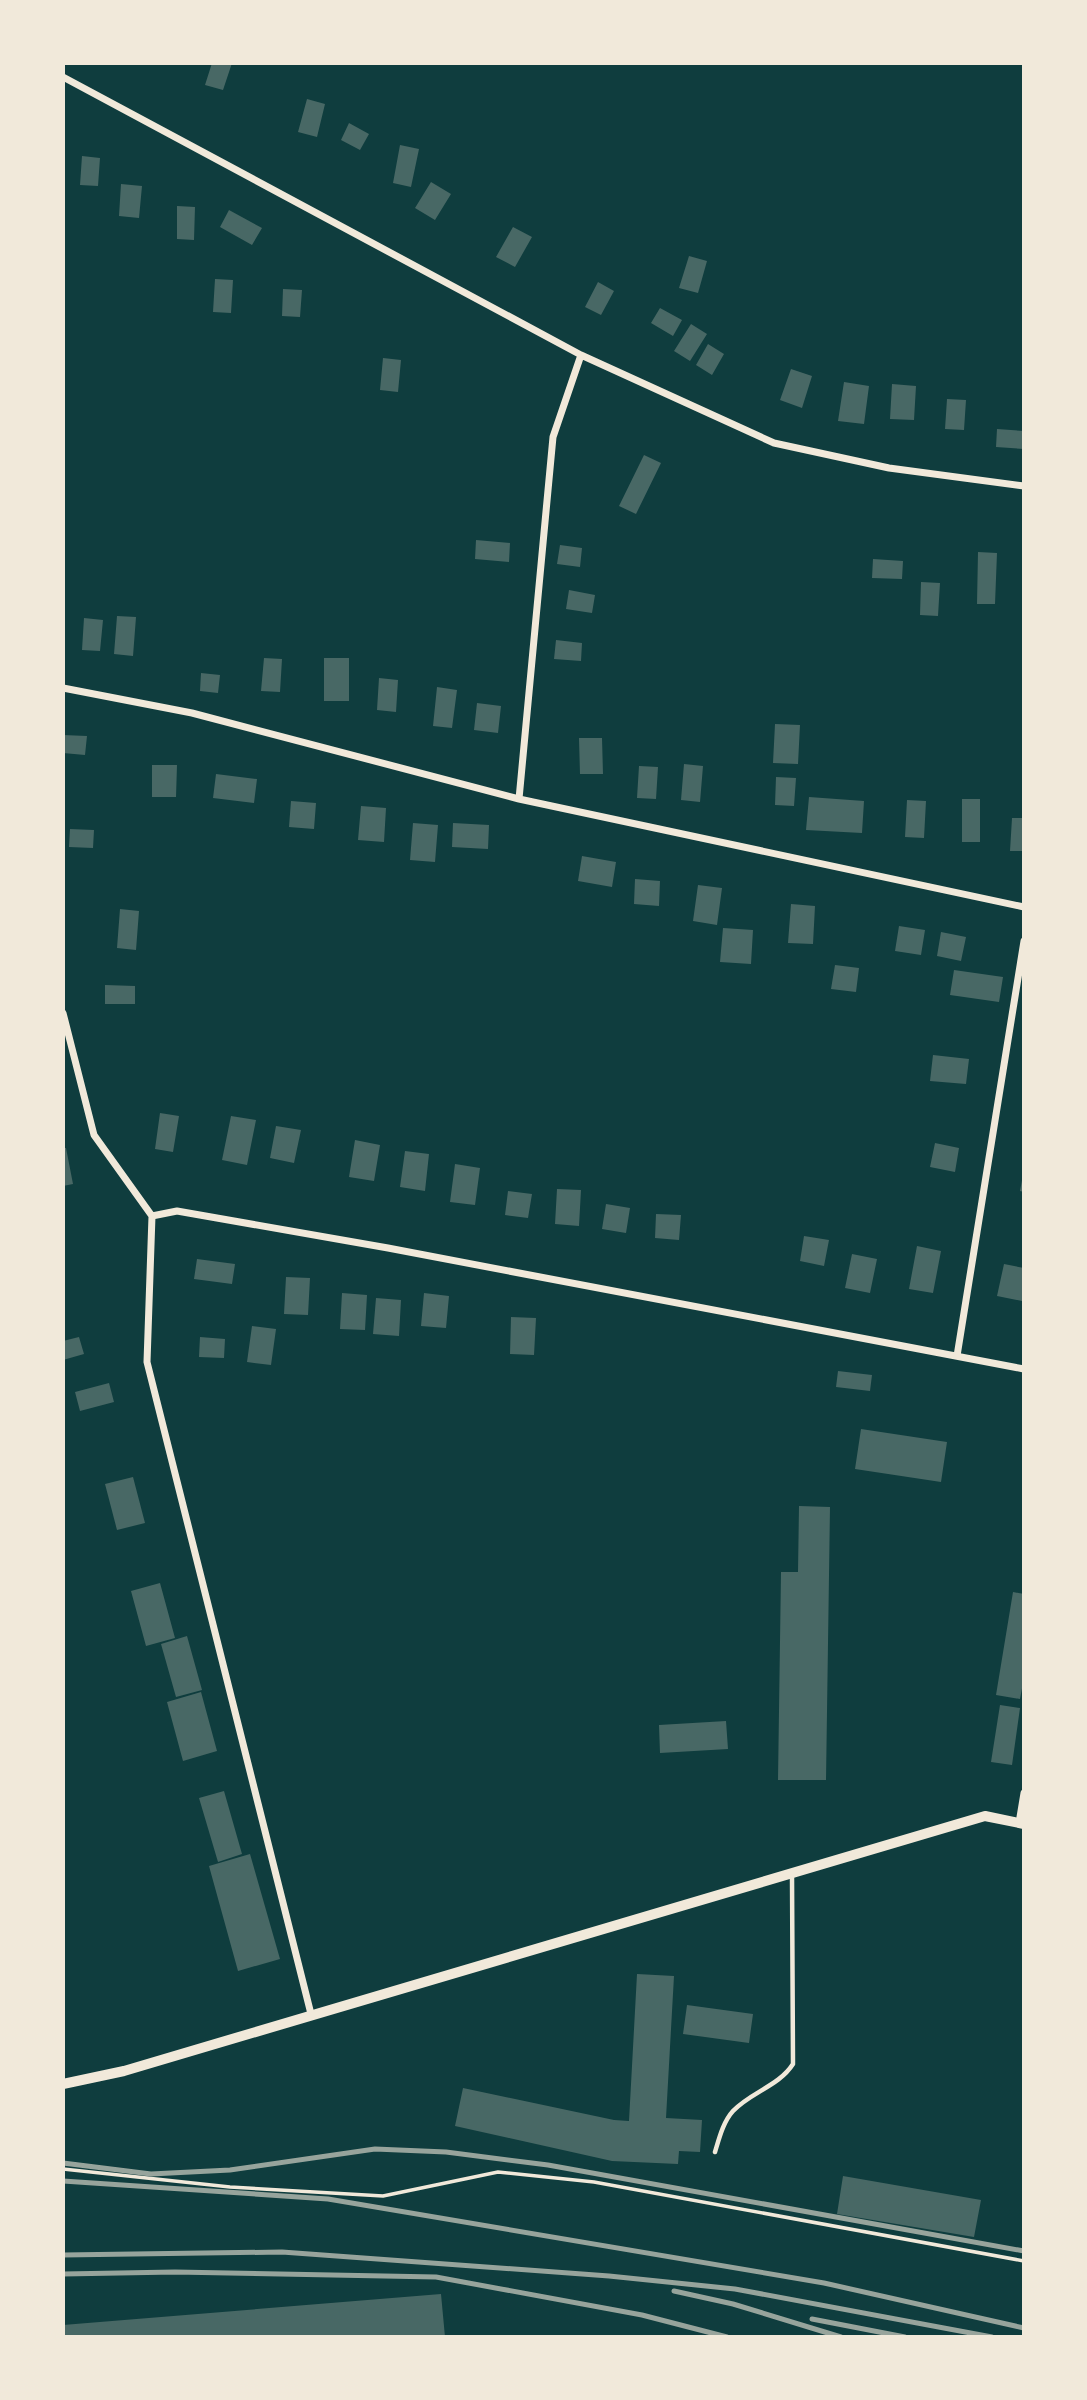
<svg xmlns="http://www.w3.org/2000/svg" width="1087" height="2400" font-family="'PT Sans',sans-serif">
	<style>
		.building { fill: #486865 }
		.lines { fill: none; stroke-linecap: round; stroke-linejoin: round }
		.path { stroke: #f1e9da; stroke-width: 3.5 }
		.service { stroke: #f1e9da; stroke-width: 4.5 }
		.minor { stroke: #f1e9da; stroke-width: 7 }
		.tertiary { stroke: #f1e9da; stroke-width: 10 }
		.rail { stroke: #97a49c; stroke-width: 5 }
	</style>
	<rect width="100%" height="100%" fill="#0f3d3e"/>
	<!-- building -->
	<path class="building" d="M212,63H232L223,90L205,85Z
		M307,99L325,104L317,137L298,132Z
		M349,123L369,134L360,150L341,140Z
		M400,145L419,149L411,187L393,183Z
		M82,156L100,158L98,186L80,185Z
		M431,182L451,194L435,220L415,208Z
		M121,184L142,186L139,218L119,216Z
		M177,206L195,207L194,240L177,239Z
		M229,210L262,228L252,245L220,227Z
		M513,227L532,237L515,267L496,257Z
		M689,256L707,261L698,293L679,288Z
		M215,279L233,280L231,313L213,312Z
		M598,282L614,291L601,315L585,307Z
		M283,289L302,290L300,317L282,316Z
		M660,308L682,320L673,336L651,323Z
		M691,324L707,334L690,361L674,351Z
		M708,344L724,354L712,375L696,365Z
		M383,358L401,360L398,392L380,390Z
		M791,369L812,376L802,408L780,400Z
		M844,382L869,386L864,424L838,421Z
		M892,384L916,386L914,420L890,419Z
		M947,399L966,400L964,430L945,429Z
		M997,429L1024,431V449L996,447Z
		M644,455L661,463L636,514L619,506Z
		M476,540L510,543L509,562L475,559Z
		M560,545L582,548L580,567L557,564Z
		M978,552L997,553L995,604H977Z
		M873,559L903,561L902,579L872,578Z
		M921,582L940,583L938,616L920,615Z
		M569,590L595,595L592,613L566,609Z
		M117,616L136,617L133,656L114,654Z
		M84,618L103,620L100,651L82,650Z
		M556,640L582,643L581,661L554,659Z
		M264,658L282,659L280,692L261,691Z
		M324,658H349V701H324Z
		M201,673L220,675L218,693L200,691Z
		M379,678L398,680L396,712L377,710Z
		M437,687L457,690L452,728L433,726Z
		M477,703L501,706L498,733L474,730Z
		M775,724L800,725L798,764L773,763Z
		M63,735L87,736L85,755L63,753Z
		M579,738H602L603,774H580Z
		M684,764L703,766L700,802L681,800Z
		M152,765H177L176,797H152Z
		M639,766L658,767L656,799L637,798Z
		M216,774L257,779L254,803L213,798Z
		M776,777L796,778L794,806L775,805Z
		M809,797L864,801L862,833L806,830Z
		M962,799H980V842H962Z
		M907,800L926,801L924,838L905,837Z
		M291,801L316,803L314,829L289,827Z
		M361,806L386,808L384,842L358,840Z
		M1012,818H1024V851H1010Z
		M413,823L438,825L435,862L410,860Z
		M453,823L489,825L488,849L452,847Z
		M70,829L94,830L93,848L69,847Z
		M582,856L616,862L612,887L578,881Z
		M635,879L660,881L659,906L634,904Z
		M698,885L722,888L717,925L693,921Z
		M791,904L815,906L813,944L788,943Z
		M120,909L139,911L136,950L117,948Z
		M899,926L925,930L921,955L895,951Z
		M723,928L753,930L751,964L720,962Z
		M941,932L966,937L961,961L937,956Z
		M835,965L859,968L856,992L831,989Z
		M954,970L1003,977L999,1002L950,995Z
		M105,985L135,986V1004H105Z
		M933,1055L969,1059L966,1084L930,1081Z
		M160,1113L179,1116L173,1152L155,1149Z
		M231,1116L256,1120L247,1165L222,1160Z
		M276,1126L301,1130L294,1163L270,1158Z
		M355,1140L380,1145L374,1181L349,1177Z
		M935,1143L959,1148L955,1172L930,1167Z
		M63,1148H66L73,1184L63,1186Z
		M405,1151L429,1154L425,1191L400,1187Z
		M455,1164L480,1168L475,1205L450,1202Z
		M1023,1175H1024V1192L1020,1191Z
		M557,1189L581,1190L579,1226L555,1224Z
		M508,1191L532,1194L528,1218L505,1215Z
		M606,1204L630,1208L626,1233L602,1229Z
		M656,1214L681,1215L679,1240L655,1238Z
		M804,1236L829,1240L824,1266L800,1261Z
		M917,1246L941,1251L933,1293L909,1289Z
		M852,1254L877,1259L870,1293L845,1288Z
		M197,1259L235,1264L232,1284L194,1279Z
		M1004,1264L1024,1268L1022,1301L997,1296Z
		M286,1277L310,1278L308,1315L284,1314Z
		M342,1293L367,1295L365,1330L340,1329Z
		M424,1293L449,1296L446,1328L421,1326Z
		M376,1298L401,1300L399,1336L373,1334Z
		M511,1317L536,1318L534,1355L510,1354Z
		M252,1326L276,1329L271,1365L247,1362Z
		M79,1337L84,1354L63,1360V1341Z
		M200,1337L225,1339L224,1358L199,1357Z
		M838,1371L872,1375L870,1391L836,1387Z
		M109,1383L114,1402L80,1411L75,1392Z
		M861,1429L947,1442L941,1482L855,1469Z
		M133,1477L145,1523L117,1530L105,1484Z
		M799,1506L830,1507L826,1780H778L781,1572H798Z
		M160,1583L175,1638L146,1646L131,1591Z
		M1013,1592L1024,1594V1678L1020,1699L996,1695Z
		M187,1636L202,1690L176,1697L161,1644Z
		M201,1692L217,1751L183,1761L167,1702Z
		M1000,1705L1020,1708L1012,1765L991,1762Z
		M726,1721L728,1749L660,1753L659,1725Z
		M224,1791L242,1854L218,1862L199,1798Z
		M250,1854L280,1959L238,1971L209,1866Z
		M637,1974L674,1976L666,2118L702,2120L700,2152L679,2151L678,2164L612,2161L455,2126L463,2088L614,2120L629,2121Z
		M687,2005L753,2014L749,2043L683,2034Z
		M843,2176L981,2200L974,2237L837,2214Z
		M441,2294L445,2337H63V2325Z"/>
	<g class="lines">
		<!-- path -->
		<path class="path" d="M63,2169L230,2187L383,2196L498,2172L594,2182L1024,2261"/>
		<!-- service -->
		<path class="service" d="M715,2152C719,2139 723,2122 733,2111C751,2092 779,2086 793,2064L792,1876"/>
		<!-- minor -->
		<path class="minor" d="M63,77L581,355L774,443L889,468L1024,486
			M63,688L192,713L519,799L1024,907
			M519,799L553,437L581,355
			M63,1013L94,1135L152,1216L147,1362L311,2014
			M152,1216L177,1211L388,1248L1024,1369
			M957,1356L1024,941
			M1019,1823L1024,1793"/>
		<!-- tertiary -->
		<path class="tertiary" d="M63,2084L124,2071L985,1816L1024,1824"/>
		<!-- rail -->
		<path class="rail" d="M63,2163L151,2174L230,2170L375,2149L446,2152L548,2165L1024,2251
			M63,2181L328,2199L824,2283L1024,2328
			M63,2255L282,2252L609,2276L735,2289L992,2337
			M63,2274L175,2272L436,2277L642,2315L727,2337
			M674,2291L733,2304L841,2337
			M812,2319L905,2337"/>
	</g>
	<!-- border -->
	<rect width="1087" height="2400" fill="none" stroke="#f1e9da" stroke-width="130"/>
</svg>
